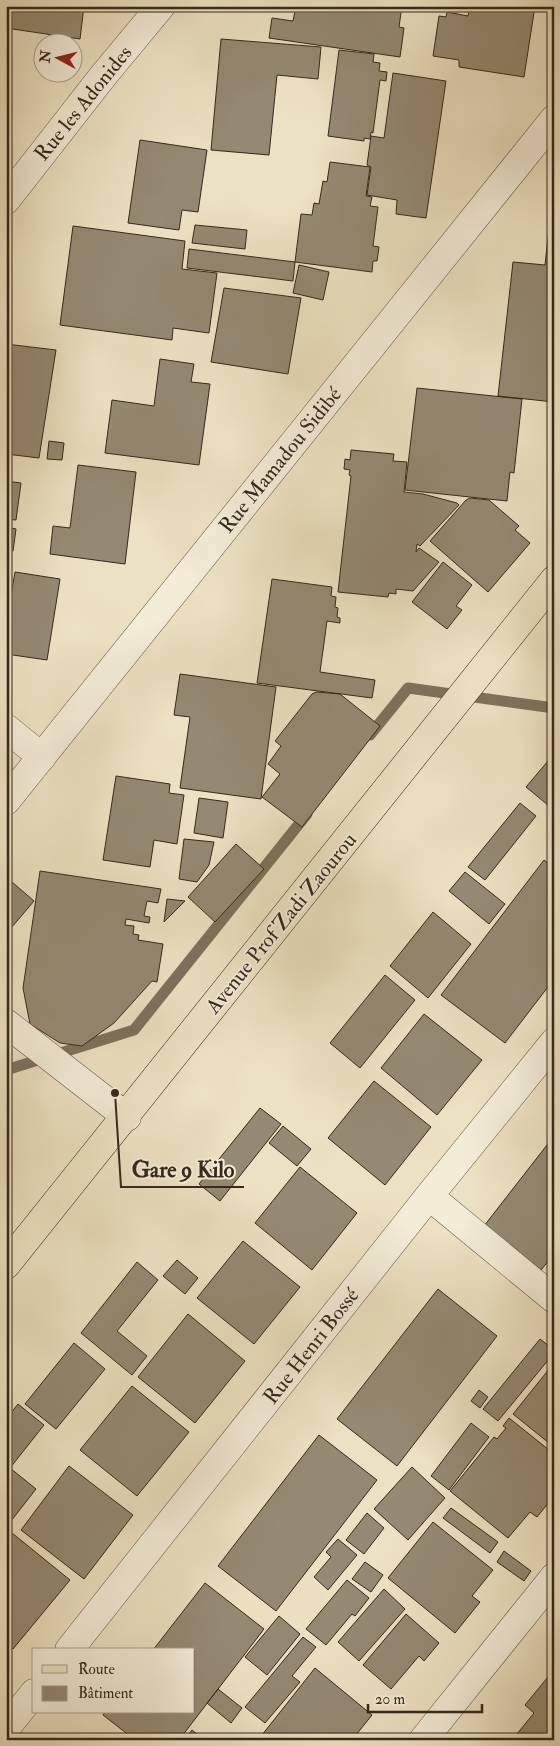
<svg xmlns="http://www.w3.org/2000/svg" width="560" height="1746" font-family="'IM FELL Double Pica',serif">
	<style>
		.lines { fill: none; stroke-linecap: round; stroke-linejoin: round }
		.stream { stroke: #7d725d; stroke-width: 11 }
		.building { fill: #948972; stroke: #34291b }
		.minor-casing { stroke: #625745; stroke-width: 29 }
		.major-casing { stroke: #34291b; stroke-width: 29 }
		.minor { stroke: #f3ecd7; stroke-width: 28 }
		.major { stroke: #ece1c2; stroke-width: 28 }
		.labels { text-anchor: middle; stroke-width: 4; stroke-linejoin: round; paint-order: stroke }
		.street-label { font-size: 21px; fill: #34291b; stroke: #f3ecd7 }
		.leader { fill: none; stroke: #34291b; stroke-width: 2 }
		.callout-dot { fill: #34291b; stroke: #f3ecd7; stroke-width: 2 }
		.callout-label { font-size: 22px; text-anchor: middle; font-weight: bold; fill: #34291b; stroke: #f3ecd7; stroke-width: 4; stroke-linejoin: round; paint-order: stroke }
	</style>
	<rect width="100%" height="100%" fill="#ece1c2"/>
	<filter id="stains"><feTurbulence type="fractalNoise" baseFrequency=".004" numOctaves="4"/><feColorMatrix values="0 0 0 0 .2 0 0 0 0 .09 0 0 0 0 .02 0 0 0 .5 -.17"/></filter>
	<radialGradient id="worn" r=".72"><stop offset=".6" stop-color="#630" stop-opacity="0"/><stop offset="1" stop-color="#630" stop-opacity=".3"/></radialGradient>
	<g class="lines">
		<!-- stream -->
		<path class="stream" d="M370,735L408,688L554,708
			M6,1070L134,1030L307,814"/>
	</g>
	<!-- building -->
	<path class="building" d="M6,6H84L80,39L6,28Z
		M296,6H402L399,27L404,28L400,57L269,38L272,18L293,21Z
		M470,6H535L524,77L459,67V60L433,56L439,16L446,17L447,12L468,16Z
		M221,39L321,47L318,79L277,75L269,155L211,150Z
		M339,50L374,54L373,62L380,63L379,71L387,72L386,81L380,80L373,133L371,132L370,139L364,138V141L328,136Z
		M393,73L446,81L426,218L396,214L397,200L367,195L371,167L367,165L371,136L384,138Z
		M140,140L207,150L198,212L182,210L179,230L128,223Z
		M330,162L370,167L366,196L372,197L370,206L378,207L373,246L379,247L377,261H373L372,272L295,262L301,214L312,215L314,203L319,204L323,181L327,182Z
		M552,201H554V402L498,396L513,262L545,265Z
		M195,225L247,230L245,249L192,243Z
		M73,226L185,241L182,269L217,273L209,333L173,328L172,340L60,325Z
		M189,249L295,262L293,281L187,268Z
		M299,265L329,272L323,300L293,293Z
		M224,288L301,298L288,374L211,362Z
		M6,344L56,350L39,458L6,454Z
		M160,359L194,364L191,382L210,384L199,465L105,453L112,400L154,406Z
		M417,388L522,399L514,473L510,472L507,501L405,490Z
		M49,441L64,443L62,460L47,459Z
		M351,450L394,454L393,461L407,462L404,492L423,494L457,503L459,505L420,546L417,544L416,552L419,548L439,562L413,591L396,589V594L389,593L388,597L338,592L351,476L349,475L350,470L344,469L345,459L350,460Z
		M78,465L136,472L125,564L50,554L53,526L70,528Z
		M6,481L21,483L16,520L6,519Z
		M470,498L489,500L519,526L515,530L530,543L488,592L430,541L466,500Z
		M6,527L16,529L13,551L6,550Z
		M443,562L472,585L456,606L462,610L447,629L412,602Z
		M15,572L60,579L47,660L6,654V625Z
		M272,579L332,587L331,596L336,597L335,607L338,608L337,617L340,618V623L327,621L320,672L375,680L372,698L257,683Z
		M180,674L276,687L261,799L180,788L190,717L174,715Z
		M316,692L340,694L380,726L302,827L262,797L280,774L268,764L281,746L275,741L312,694Z
		M554,754V810L526,787Z
		M116,776L170,784L169,793L184,795L177,844L154,840L150,867L103,860Z
		M199,798L228,802L223,838L194,833Z
		M520,803L536,816L485,880L468,867Z
		M184,839L214,842L209,865L197,882L179,879Z
		M236,844L264,869L215,922L188,897Z
		M544,860L554,868V979L505,1043L441,995Z
		M40,871L161,889L158,903L147,901L144,916L150,917L149,923L126,919L125,925L134,926L133,934L139,935L138,940L163,944L157,982L152,981L114,1023L82,1046L60,1043L30,1024L23,988Z
		M465,872L505,904L489,924L449,891Z
		M12,882L34,901L6,934V889Z
		M167,899L185,901L164,922Z
		M433,912L471,944L428,998L390,966Z
		M385,975L415,1000L360,1068L330,1043Z
		M424,1014L482,1060L437,1115L381,1068Z
		M374,1081L431,1127L385,1185L328,1138Z
		M260,1108L281,1124L220,1201L199,1184Z
		M283,1126L311,1149L297,1166L269,1143Z
		M554,1136V1254L541,1270L484,1226Z
		M300,1167L357,1213L312,1270L255,1223Z
		M243,1241L300,1287L254,1344L197,1298Z
		M177,1260L198,1278L185,1294L163,1276Z
		M137,1262L158,1280L117,1331L147,1356L132,1375L81,1333Z
		M438,1289L497,1336L397,1466L337,1419Z
		M188,1314L245,1361L195,1423L138,1377Z
		M540,1339L554,1350V1353L498,1421L483,1409Z
		M74,1343L105,1369L56,1429L25,1404Z
		M554,1363V1447L513,1414Z
		M132,1386L189,1432L137,1496L80,1450Z
		M479,1390L488,1397L480,1408L471,1401Z
		M18,1404L44,1425L10,1468L36,1489L11,1521L6,1518V1419Z
		M509,1418L554,1454V1496L537,1517L530,1512L508,1538L450,1491L494,1437L497,1439L506,1428L503,1426Z
		M471,1423L489,1437L449,1490L431,1476Z
		M319,1435L377,1480L276,1611L218,1566Z
		M69,1466L133,1515L84,1579L21,1530Z
		M412,1467L445,1498L408,1540L374,1509Z
		M451,1508L498,1542L490,1553L443,1518Z
		M367,1513L384,1528L364,1554L346,1540Z
		M433,1522L493,1570L472,1596L480,1602L455,1633L388,1578Z
		M12,1533L70,1580L13,1649L6,1643V1541Z
		M338,1539L357,1555L328,1590L314,1577L331,1557L326,1552Z
		M504,1551L531,1571L524,1581L497,1562Z
		M365,1562L383,1575L371,1592L352,1579Z
		M347,1580L369,1598L355,1616L352,1614L326,1645L306,1629Z
		M205,1583L264,1629L179,1740H135L103,1715L105,1712H194V1650H153Z
		M384,1589L405,1609L359,1661L338,1642Z
		M406,1614L439,1643L424,1661L419,1656L391,1689L363,1665Z
		M279,1616L300,1634L267,1675L245,1657Z
		M303,1637L316,1647L292,1676L300,1682L265,1723L245,1707Z
		M315,1668L372,1715L352,1740H258Z
		M548,1677L554,1682V1740H512L534,1713L525,1705Z
		M218,1689L242,1708L231,1723L207,1703Z
		M192,1730L204,1740H184Z"/>
	<g class="lines">
		<!-- minor casing -->
		<g class="minor-casing">
			<path id="minor" d="M6,200L103,76L161,6
				M6,728L42,757
				M6,801L554,119
				M6,1023L127,1117
				M429,1196L554,1299
				M69,1650L429,1196L554,1042
				M6,1728L34,1693
				M423,1740L554,1577"/>
		</g>
		<!-- major casing -->
		<g class="major-casing">
			<path id="major" d="M6,1265L554,580"/>
		</g>
		<!-- minor -->
		<use href="#minor" class="minor"/>
		<!-- major -->
		<use href="#major" class="major"/>
	</g>
	<g class="labels">
		<!-- street labels -->
		<g class="street-label">
			<text transform="translate(83 103) rotate(-51)" y="7">Rue les Adonides</text>
			<text transform="translate(280 460) rotate(-51)" y="7">Rue Mamadou Sidibé</text>
			<text transform="translate(281 923) rotate(-51)" y="7">Avenue Prof Zadi Zaourou</text>
			<text transform="translate(311 1346) rotate(-52)" y="7">Rue Henri Bossé</text>
		</g>
	</g>
	<!-- callouts -->
	<path class="leader" d="M115 1093L121 1187H244"/>
	<circle class="callout-dot" cx="115" cy="1093" r="5"/>
	<g class="callout-label">
		<text x="183" y="1177">Gare 9 Kilo</text>
	</g>
	<!-- margin -->
	<rect width="560" height="1746" fill="none" stroke="#ece1c2" stroke-width="25"/>
	<rect x="8" y="8" width="545" height="1731" fill="none" stroke="#34291b" stroke-width="2.5"/>
	<rect x="12" y="12" width="535" height="1721" fill="none" stroke="#34291b"/>
	<!-- legend -->
	<rect x="32" y="1648" width="162" height="65" fill="#f3ecd7" stroke="#a79e8c"/>
	<rect x="42" y="1665" width="25" height="8" fill="#ece1c2" stroke="#a79e8c"/>
	<text x="78" y="1674" font-size="15" fill="#34291b">Route</text>
	<rect x="42" y="1686" width="25" height="15" fill="#948972" stroke="#a79e8c"/>
	<text x="78" y="1698" font-size="15" fill="#34291b">Bâtiment</text>
	<!-- north arrow -->
	<g transform="translate(58 58) rotate(277)"><circle r="24" fill="#f3ecd7" stroke="#a79e8c"/>
	<path d="M0-4L9 19L0 12L-9 19Z" fill="#8f2418"/>
	<text y="-8" font-size="14" font-weight="bold" text-anchor="middle" fill="#34291b">N</text>
	</g>
	<!-- scale -->
	<path d="M368 1704v8h114v-8" fill="none" stroke="#34291b" stroke-width="2.5"/>
	<text x="375" y="1704" font-size="15" fill="#34291b" stroke="#f3ecd7" stroke-width="4" paint-order="stroke">20 m</text>
	<rect width="100%" height="100%" filter="url(#stains)"/>
	<rect width="100%" height="100%" fill="url(#worn)"/>
</svg>
